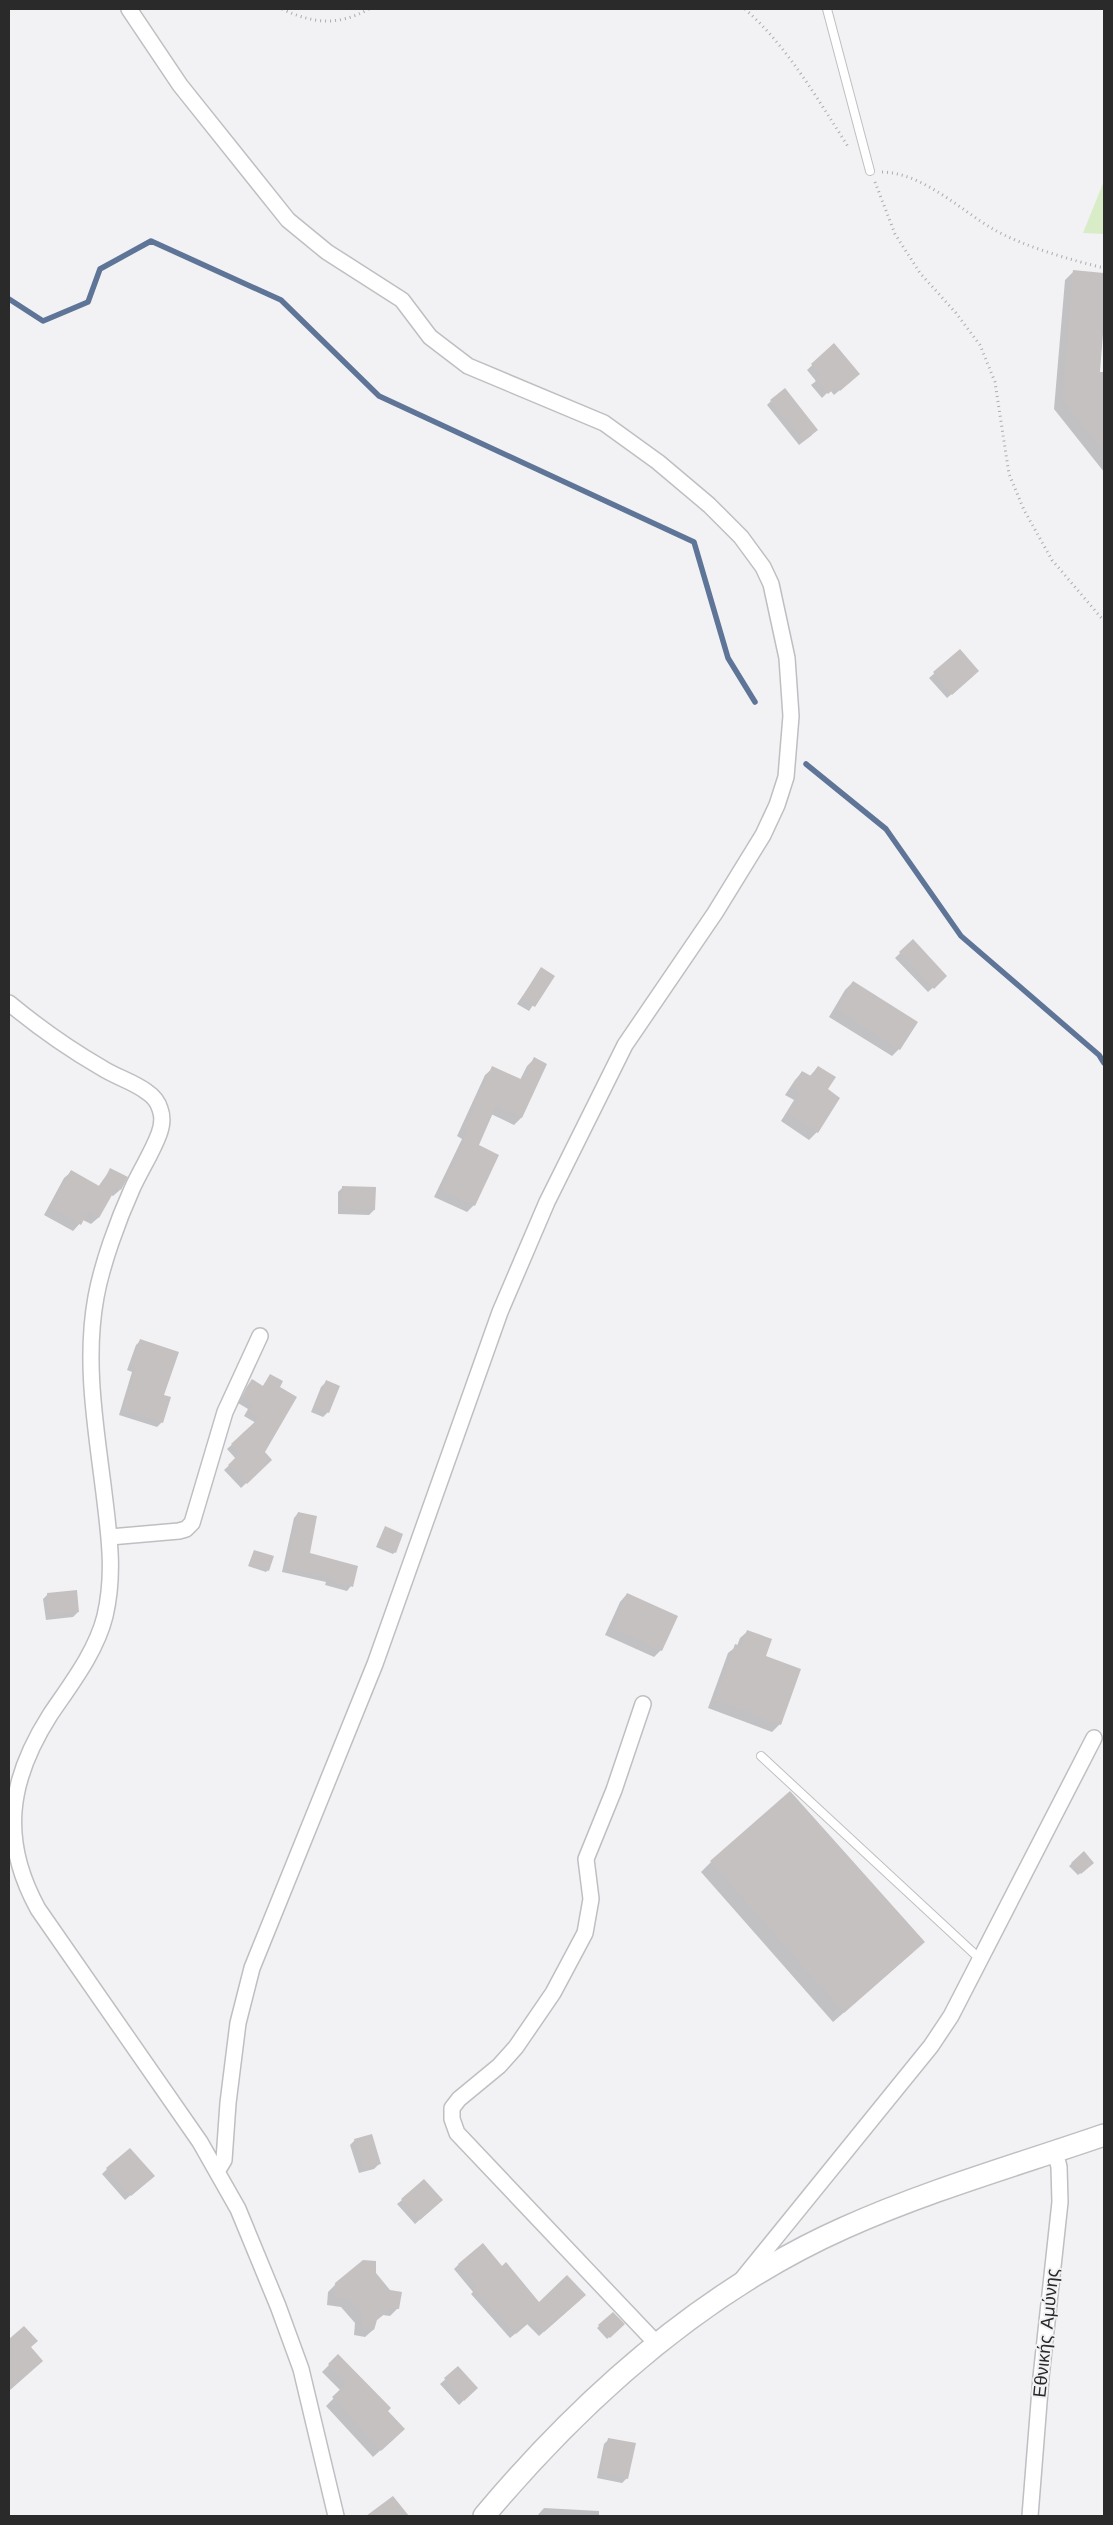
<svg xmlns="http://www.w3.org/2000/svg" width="1113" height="2525" font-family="'Work Sans',sans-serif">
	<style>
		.green { fill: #d8ecc8 }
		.shadow { fill: #0003 }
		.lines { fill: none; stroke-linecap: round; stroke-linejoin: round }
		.stream { stroke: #5e7598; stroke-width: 5.5 }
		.building { fill: #c5c1c0 }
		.lane-casing { stroke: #bfbec2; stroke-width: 10 }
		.street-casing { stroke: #bfbec2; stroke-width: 18 }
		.secondary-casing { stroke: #bfbec2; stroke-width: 24 }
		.path { stroke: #acacae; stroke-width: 3; stroke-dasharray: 1 4; stroke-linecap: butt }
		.lane { stroke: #fff; stroke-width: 8 }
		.street { stroke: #fff; stroke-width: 15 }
		.secondary { stroke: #fff; stroke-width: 21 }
		.labels { text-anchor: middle; stroke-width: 4; stroke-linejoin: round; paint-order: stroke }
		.street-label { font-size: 18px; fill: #2a2a2b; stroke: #f2f2f5 }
	</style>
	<rect width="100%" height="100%" fill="#f2f2f5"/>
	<!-- green -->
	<path class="green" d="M1104,181V234L1083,233Z"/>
	<!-- shadow -->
	<path class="shadow" d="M1074,271L1104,274V306L1099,373L1104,374V472L1054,409L1065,280Z
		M834,345L854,378L834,395L830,390L822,398L811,385L816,381L807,370Z
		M771,401L812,435L799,445L767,405Z
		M960,651L973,676L947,698L929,678Z
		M913,941L946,976L928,992L895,958Z
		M541,969L553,976L529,1011L517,1004Z
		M853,982L899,1049L892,1056L829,1017L845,990Z
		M534,1059L546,1065L521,1118L514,1125L491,1114L477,1146L474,1205L467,1212L434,1197L462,1139L457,1136L485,1075L493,1068L520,1080L527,1066Z
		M818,1067L826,1090L817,1132L809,1140L781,1121L794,1100L785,1095L795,1080L802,1072L809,1077Z
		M110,1170L120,1190L113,1196L111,1195L98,1218L91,1224L83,1220L73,1231L44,1215L64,1178L71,1172L98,1187Z
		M343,1187L374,1210L369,1215L338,1214V1192Z
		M141,1340L162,1396V1422L157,1427L119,1415L132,1372L127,1370L136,1345Z
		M271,1375L263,1452L271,1459L241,1488L224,1470L236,1459L227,1449L256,1423L244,1416L248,1409L238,1403L252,1380L262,1387Z
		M326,1382L328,1412L323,1417L311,1412L321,1387Z
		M298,1513L308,1554L351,1586L347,1591L325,1585L326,1582L282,1572L294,1518Z
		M385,1528L395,1552L393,1554L376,1547Z
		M254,1551L268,1570L266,1572L248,1566Z
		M48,1594L78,1612L73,1617L46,1620L43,1599Z
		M627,1594L661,1650L654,1657L605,1635L620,1602Z
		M748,1631L780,1724L772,1732L708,1708L728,1653L737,1646L740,1638Z
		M1083,1853L1092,1863L1078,1875L1069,1866Z
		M711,1862L913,1952L833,2022L701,1872Z
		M355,2140L379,2164L374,2169L359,2173L350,2145Z
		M107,2169L148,2180L125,2200L102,2174Z
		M402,2200L436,2205L415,2224L397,2204Z
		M459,2264L501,2268L539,2304L580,2300L539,2336L527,2324L510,2338L471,2294L473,2292L454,2269Z
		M374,2274L398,2308L390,2316L383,2315L375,2321L373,2330L365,2337L354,2335L355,2323L341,2307L327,2305L328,2292L336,2284Z
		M613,2313L624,2324L607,2339L597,2328Z
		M338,2356L387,2411L396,2436L373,2457L326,2406L341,2391L322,2372Z
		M458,2368L471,2393L459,2405L440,2384Z
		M609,2439L627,2478L622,2483L597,2478L604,2444Z
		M544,2508L599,2511V2516H537Z"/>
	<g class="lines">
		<!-- stream -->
		<path class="stream" d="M9,299L43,321L88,302L100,269L151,241L281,300L379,396L694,542L728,658L755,702
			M806,764L886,829L961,936L1099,1055L1104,1063"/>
	</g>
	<!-- building -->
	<path class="building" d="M1073,270L1104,273V321L1100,372H1104V452L1062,400Z
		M834,343L860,374L840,391L836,387L828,394L815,380L820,375L811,364Z
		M785,388L818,430L804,441L770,400Z
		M960,649L979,671L952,695L933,672Z
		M913,939L947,976L934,989L899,952Z
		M541,967L555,976L535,1007L521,999Z
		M853,981L918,1022L900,1050L836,1009Z
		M534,1057L547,1064L522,1118L496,1106L479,1145L499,1155L475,1206L441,1189L468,1131L464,1128L492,1066L523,1080Z
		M818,1066L836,1077L828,1089L840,1098L818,1133L787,1113L800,1092L792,1087L802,1071L811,1076Z
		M110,1168L128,1177L121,1190L116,1188L99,1218L88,1212L81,1225L50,1207L71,1170L101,1187Z
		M342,1186L376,1187L375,1210L342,1209Z
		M140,1339L179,1352L164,1395L171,1397L163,1423L123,1410L136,1367L131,1366Z
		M270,1374L283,1381L280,1387L297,1397L265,1452L272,1460L247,1484L228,1465L240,1453L231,1444L259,1418L248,1411L252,1404L242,1397L246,1388L252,1379L263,1386Z
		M326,1380L340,1386L329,1413L315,1407Z
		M298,1512L317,1516L310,1553L358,1566L353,1587L329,1580L330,1578L286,1568Z
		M385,1526L403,1534L396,1553L377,1545Z
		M254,1550L274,1556L269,1571L249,1564Z
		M77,1590L79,1612L50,1616L47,1593Z
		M627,1593L678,1616L662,1651L612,1628Z
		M747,1630L772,1639L766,1656L801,1669L781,1725L715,1700L735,1644L741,1646Z
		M790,1791L925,1942L844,2013L710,1861Z
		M1084,1851L1094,1863L1081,1874L1071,1863Z
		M372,2134L381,2164L364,2169L354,2139Z
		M130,2148L155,2176L131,2196L106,2168Z
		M424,2179L443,2200L420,2220L401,2199Z
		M483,2243L502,2266L506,2262L539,2302L567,2275L586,2295L544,2332L532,2320L516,2334L474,2289L477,2287L458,2264Z
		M363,2260L376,2261V2273L390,2290L402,2292L399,2309L392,2308L377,2320L374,2330L361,2327L362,2315L349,2300L334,2298L335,2283Z
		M613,2312L625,2324L610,2338L598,2325Z
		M24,2326L38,2341L31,2347L43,2361L9,2391V2339Z
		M338,2354L391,2408L388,2411L405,2429L381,2451L332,2397L347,2383L328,2364Z
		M458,2366L478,2388L464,2401L444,2378Z
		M608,2438L636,2443L628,2479L601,2473Z
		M393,2496L409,2516H366Z"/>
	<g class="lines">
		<!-- lane casing -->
		<g class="lane-casing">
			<path id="lane" d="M827,9L870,171
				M761,1756L980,1959"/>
		</g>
		<!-- street casing -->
		<g class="street-casing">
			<path id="street" d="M129,9L180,85L288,220L327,252L402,300L430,337L468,366L604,423L658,462L709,505L741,537L763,567L771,584L787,658L791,716L786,777L777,805L763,835L715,913L625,1045L547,1202L500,1312L375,1664L252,1968L238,2023L228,2103L224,2160L218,2170
				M9,1003C38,1027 69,1049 102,1068C116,1077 134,1082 147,1092C153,1096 158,1102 160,1109C163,1117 162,1126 159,1134C152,1153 140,1171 132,1189C118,1220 102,1264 96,1297C84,1362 96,1428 104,1493C109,1535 115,1573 105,1616C96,1652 71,1684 50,1715C8,1781 0,1840 38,1909L200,2142L238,2209L278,2306L301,2369L336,2516
				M110,1537L179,1531L186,1529L192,1523L225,1412L260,1336
				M643,1704L614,1790L586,1859L591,1899L585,1933L553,1993L516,2047L499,2066L459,2099L452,2108V2119L457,2133L657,2344
				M743,2278L931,2046L951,2016L1094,1738
				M1030,2516L1041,2377L1060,2202L1059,2167L1055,2151"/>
		</g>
		<!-- secondary casing -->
		<g class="secondary-casing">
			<path id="secondary" d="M484,2516C583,2398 703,2291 844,2228C929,2190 1017,2165 1104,2135"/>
		</g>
		<!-- path -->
		<path class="path" d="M282,9C314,24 338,26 369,9
			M745,9C788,47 818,100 849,148
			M882,172C923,173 959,209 993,229C1022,246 1071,260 1104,268
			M875,182L895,234L920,273L956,313L980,345L995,382L1009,474L1024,510L1052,560L1104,621"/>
		<!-- lane -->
		<use href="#lane" class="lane"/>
		<!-- street -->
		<use href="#street" class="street"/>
		<!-- secondary -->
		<use href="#secondary" class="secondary"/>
	</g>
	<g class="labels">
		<!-- street labels -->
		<g class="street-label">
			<text transform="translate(1046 2333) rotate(-84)" y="6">Εθνικής Αμύνης</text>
		</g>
	</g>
	<!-- border -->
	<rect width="1113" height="2525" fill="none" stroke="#2a2a2b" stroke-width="20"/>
</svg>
